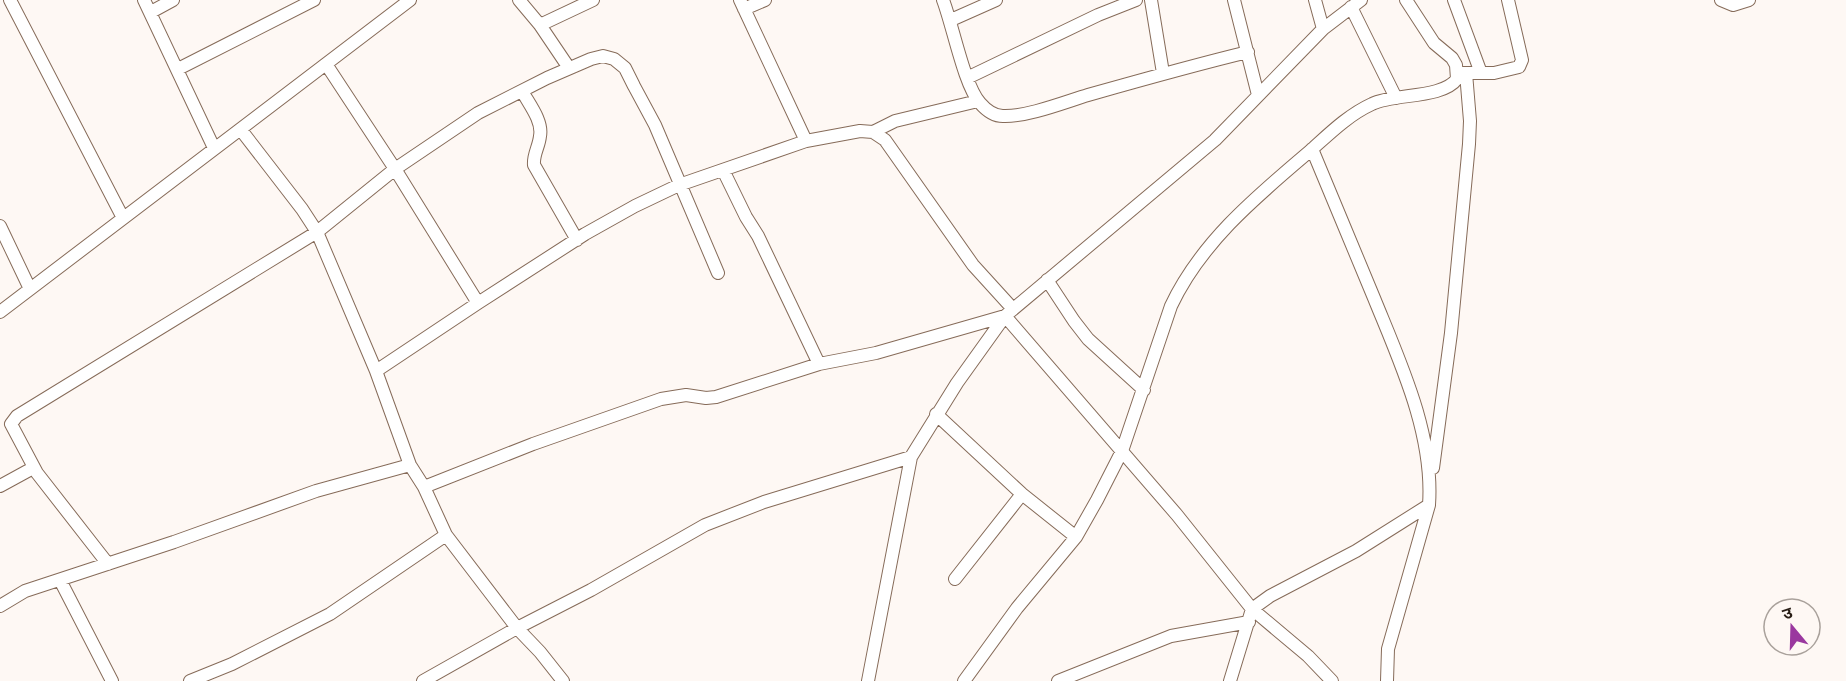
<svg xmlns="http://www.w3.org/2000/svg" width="1846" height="681" font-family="Cabin,'Noto Sans Devanagari',sans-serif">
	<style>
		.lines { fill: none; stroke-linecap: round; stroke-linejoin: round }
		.minor-casing { stroke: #866b59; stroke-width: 14 }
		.minor { stroke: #fff; stroke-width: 12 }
	</style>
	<rect width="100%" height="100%" fill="#fef8f4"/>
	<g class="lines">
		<!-- minor casing -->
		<g class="minor-casing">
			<path id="minor" d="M10,0L123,218
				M144,0L214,148
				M519,0L540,25L569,68
				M740,0L806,141
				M943,0C953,26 964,85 980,103C986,110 994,116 1003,116C1027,117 1065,102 1088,95C1141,80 1194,65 1248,52
				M1151,0L1163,73
				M1234,0L1258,95
				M1315,0L1323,29
				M1454,0L1481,73
				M1721,0L1733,5L1749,0
				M1351,7L1396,98
				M744,9L765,0
				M151,12L173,0
				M951,20L996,0
				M540,25L593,0
				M326,64L395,169L478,303
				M178,69L314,0
				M1458,73H1494L1519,67L1522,60L1508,0
				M967,78L1098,15L1136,0
				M522,91C529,104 543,121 540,136C539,147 533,154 534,165L577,240
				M241,130L302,209L317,232L376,371L410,465L424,487L446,535L517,628L540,652L563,681
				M873,132L895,121L978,101
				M1312,149C1333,199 1353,248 1374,298C1400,362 1434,434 1429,505L1388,649L1387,681
				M723,170L746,217L758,236L819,364
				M0,226L30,289
				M1047,280L1074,321L1088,339L1144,390
				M0,312L410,0
				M376,371L478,303L585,234L635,206L679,185L806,141L860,131L873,132L885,140L973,265L1013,309
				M936,414L1022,494L1076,537
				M1433,468L1451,333L1469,144L1470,121L1466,73
				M0,486L33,468
				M424,487L533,444L661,399L686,395L706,398L716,397L819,364L876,353L1005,316L1177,515L1252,609L1308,656L1332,681
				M108,564L37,473L11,424L17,416L317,232L395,169L478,113L547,78L591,59L603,56L614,59L625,68L634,86L655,125L718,273
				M955,579L1022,494
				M60,580L112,681
				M0,606L25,591L174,542L316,491L410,465
				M190,681L232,664L330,614L446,535
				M423,681L517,628L591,590L705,525L764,502L911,457
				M868,681L911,457L957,383L1005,316L1215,140L1323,29L1361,0
				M964,681L1017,608L1076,537L1097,500L1122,451L1171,306C1201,242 1257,196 1310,151C1329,134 1348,115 1372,104C1394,93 1442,99 1457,79L1456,65L1452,58L1434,43L1406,0
				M1058,681L1171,636L1249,622
				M1230,681L1252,609L1270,596L1356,551L1429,505"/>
		</g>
		<!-- minor -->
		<use href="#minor" class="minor"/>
	</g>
	<!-- north arrow -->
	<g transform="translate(1792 627) rotate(341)"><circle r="28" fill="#fef8f4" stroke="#a9a19b" stroke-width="1.5"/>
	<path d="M0-4.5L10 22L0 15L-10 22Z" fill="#9a389f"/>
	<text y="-9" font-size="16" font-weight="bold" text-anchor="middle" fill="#291e16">उ</text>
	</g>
</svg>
